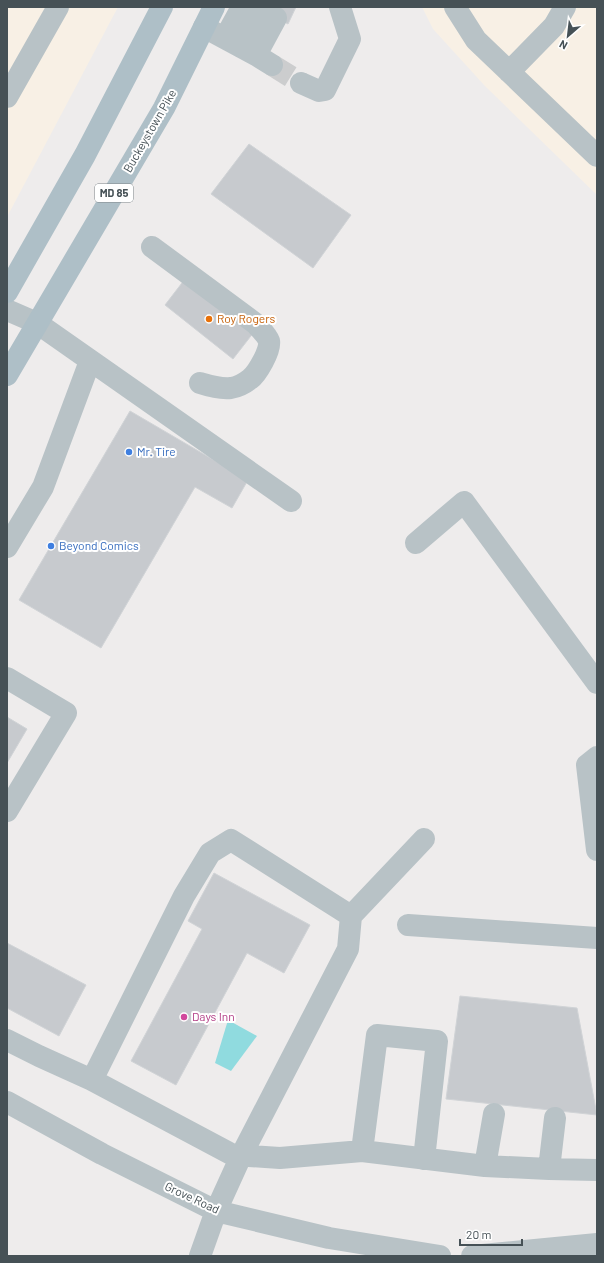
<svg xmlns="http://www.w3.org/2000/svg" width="604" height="1263" font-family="Barlow,sans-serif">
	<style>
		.commercial { fill: #f8f0e5 }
		.water { fill: #90dbdf }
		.building { fill: #c7cace; stroke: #d0d3d6 }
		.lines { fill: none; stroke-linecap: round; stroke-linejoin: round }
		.minor-tunnel { stroke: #cccdce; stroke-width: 22; stroke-dasharray: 22 11; stroke-linecap: butt }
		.minor { stroke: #b8c2c6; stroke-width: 22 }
		.major { stroke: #aebfc7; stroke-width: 22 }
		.food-dot { fill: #e8710a; stroke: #fff; stroke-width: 1.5 }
		.shop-dot { fill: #3f7fe0; stroke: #fff; stroke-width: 1.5 }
		.hotel-dot { fill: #d1479c; stroke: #fff; stroke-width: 1.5 }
		.labels { text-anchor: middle; stroke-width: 4; stroke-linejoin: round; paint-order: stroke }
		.shield { fill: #fff; stroke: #7e8589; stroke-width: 1 }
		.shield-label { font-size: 11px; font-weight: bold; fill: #465156 }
		.street-label { font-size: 12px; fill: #465156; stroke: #fff }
		.food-label { font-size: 12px; fill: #c56008; stroke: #fff; text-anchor: start }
		.shop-label { font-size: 12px; fill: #366cbe; stroke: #fff; text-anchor: start }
		.hotel-label { font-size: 12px; fill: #b23c85; stroke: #fff; text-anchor: start }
	</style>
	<rect width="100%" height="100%" fill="#eeecec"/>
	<!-- commercial -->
	<path class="commercial" d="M7,7H118L7,217Z
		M422,7H597V195L485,86L433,29Z"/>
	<!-- water -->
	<path class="water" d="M228,1020L257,1036L231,1071L215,1063Z"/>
	<!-- building -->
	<path class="building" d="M256,7H296L288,24Z
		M249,144L351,215L313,268L211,194Z
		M185,279L254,332L233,359L165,305Z
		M130,411L248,480L232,508L195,487L101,648L19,600Z
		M7,717L27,729L7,763Z
		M214,873L310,925L284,973L247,953L176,1085L131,1061L202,929L188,921Z
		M7,943L86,985L59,1036L7,1008Z
		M460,996L577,1008L597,1115L446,1099Z"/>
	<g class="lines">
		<!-- minor-tunnel -->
		<path class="minor-tunnel" d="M272,65L301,83"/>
		<!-- minor -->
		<path class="minor" d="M455,7L476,40L597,156
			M204,27L256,55L276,18
			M225,38L242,7
			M241,47L261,10
			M256,55L272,65
			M509,72L554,26L565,7
			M301,83L319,91L325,90L350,39L340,7
			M7,97L58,7
			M152,247L256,324C260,329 267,335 269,341C271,350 257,374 250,379C245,383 237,387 231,388C220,389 210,386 200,383
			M7,310L37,323L291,501
			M416,543L464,502L597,683
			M7,547L43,487L90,361
			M7,678L66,713L7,811
			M597,757L587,765L597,850
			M408,925L597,938
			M7,1040L39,1056L92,1080L233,1155L280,1158L362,1151L485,1166L549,1169L597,1170
			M92,1080L184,896L210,853L231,840L351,916
			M7,1102L102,1154L216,1211L329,1238L440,1256
			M362,1151L377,1035L437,1041L424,1159
			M485,1166L494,1114
			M549,1169L555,1118
			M200,1256L216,1211L241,1156L348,949L351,916L424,839
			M472,1256L597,1244"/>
		<!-- major -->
		<path class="major" d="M7,292L85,155L162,7
			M7,375L164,108L214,7"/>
	</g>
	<!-- markers -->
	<circle class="food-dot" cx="209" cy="319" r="4"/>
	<g class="shop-dot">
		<circle cx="129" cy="452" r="4"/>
		<circle cx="51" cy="546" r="4"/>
	</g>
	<circle class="hotel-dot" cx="184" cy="1017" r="4"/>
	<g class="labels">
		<!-- shield labels -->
		<rect class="shield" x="95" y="184" width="38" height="18" rx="3"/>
		<g class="shield-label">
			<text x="114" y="197">MD 85</text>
		</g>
		<!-- street labels -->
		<g class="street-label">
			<text transform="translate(150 131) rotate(-60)" y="4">Buckeystown Pike</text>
			<text transform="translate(192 1198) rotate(25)" y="4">Grove Road</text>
		</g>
		<!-- food labels -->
		<g class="food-label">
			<text x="217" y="323">Roy Rogers</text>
		</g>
		<!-- shop labels -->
		<g class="shop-label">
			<text x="137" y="456">Mr. Tire</text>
			<text x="59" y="550">Beyond Comics</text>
		</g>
		<!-- hotel labels -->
		<g class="hotel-label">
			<text x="192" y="1021">Days Inn</text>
		</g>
	</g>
	<!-- border -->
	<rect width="604" height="1263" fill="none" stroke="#465156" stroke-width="16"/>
	<!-- north arrow -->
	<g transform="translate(568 36) rotate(208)" stroke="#ffffff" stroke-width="3" paint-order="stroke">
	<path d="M0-3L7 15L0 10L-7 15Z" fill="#465156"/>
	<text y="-6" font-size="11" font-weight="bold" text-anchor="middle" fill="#465156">N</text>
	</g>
	<!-- scale -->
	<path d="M460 1239v6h62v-6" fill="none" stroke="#465156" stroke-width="2"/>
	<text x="466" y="1239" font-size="12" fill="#465156" stroke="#ffffff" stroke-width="3" paint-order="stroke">20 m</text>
</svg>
